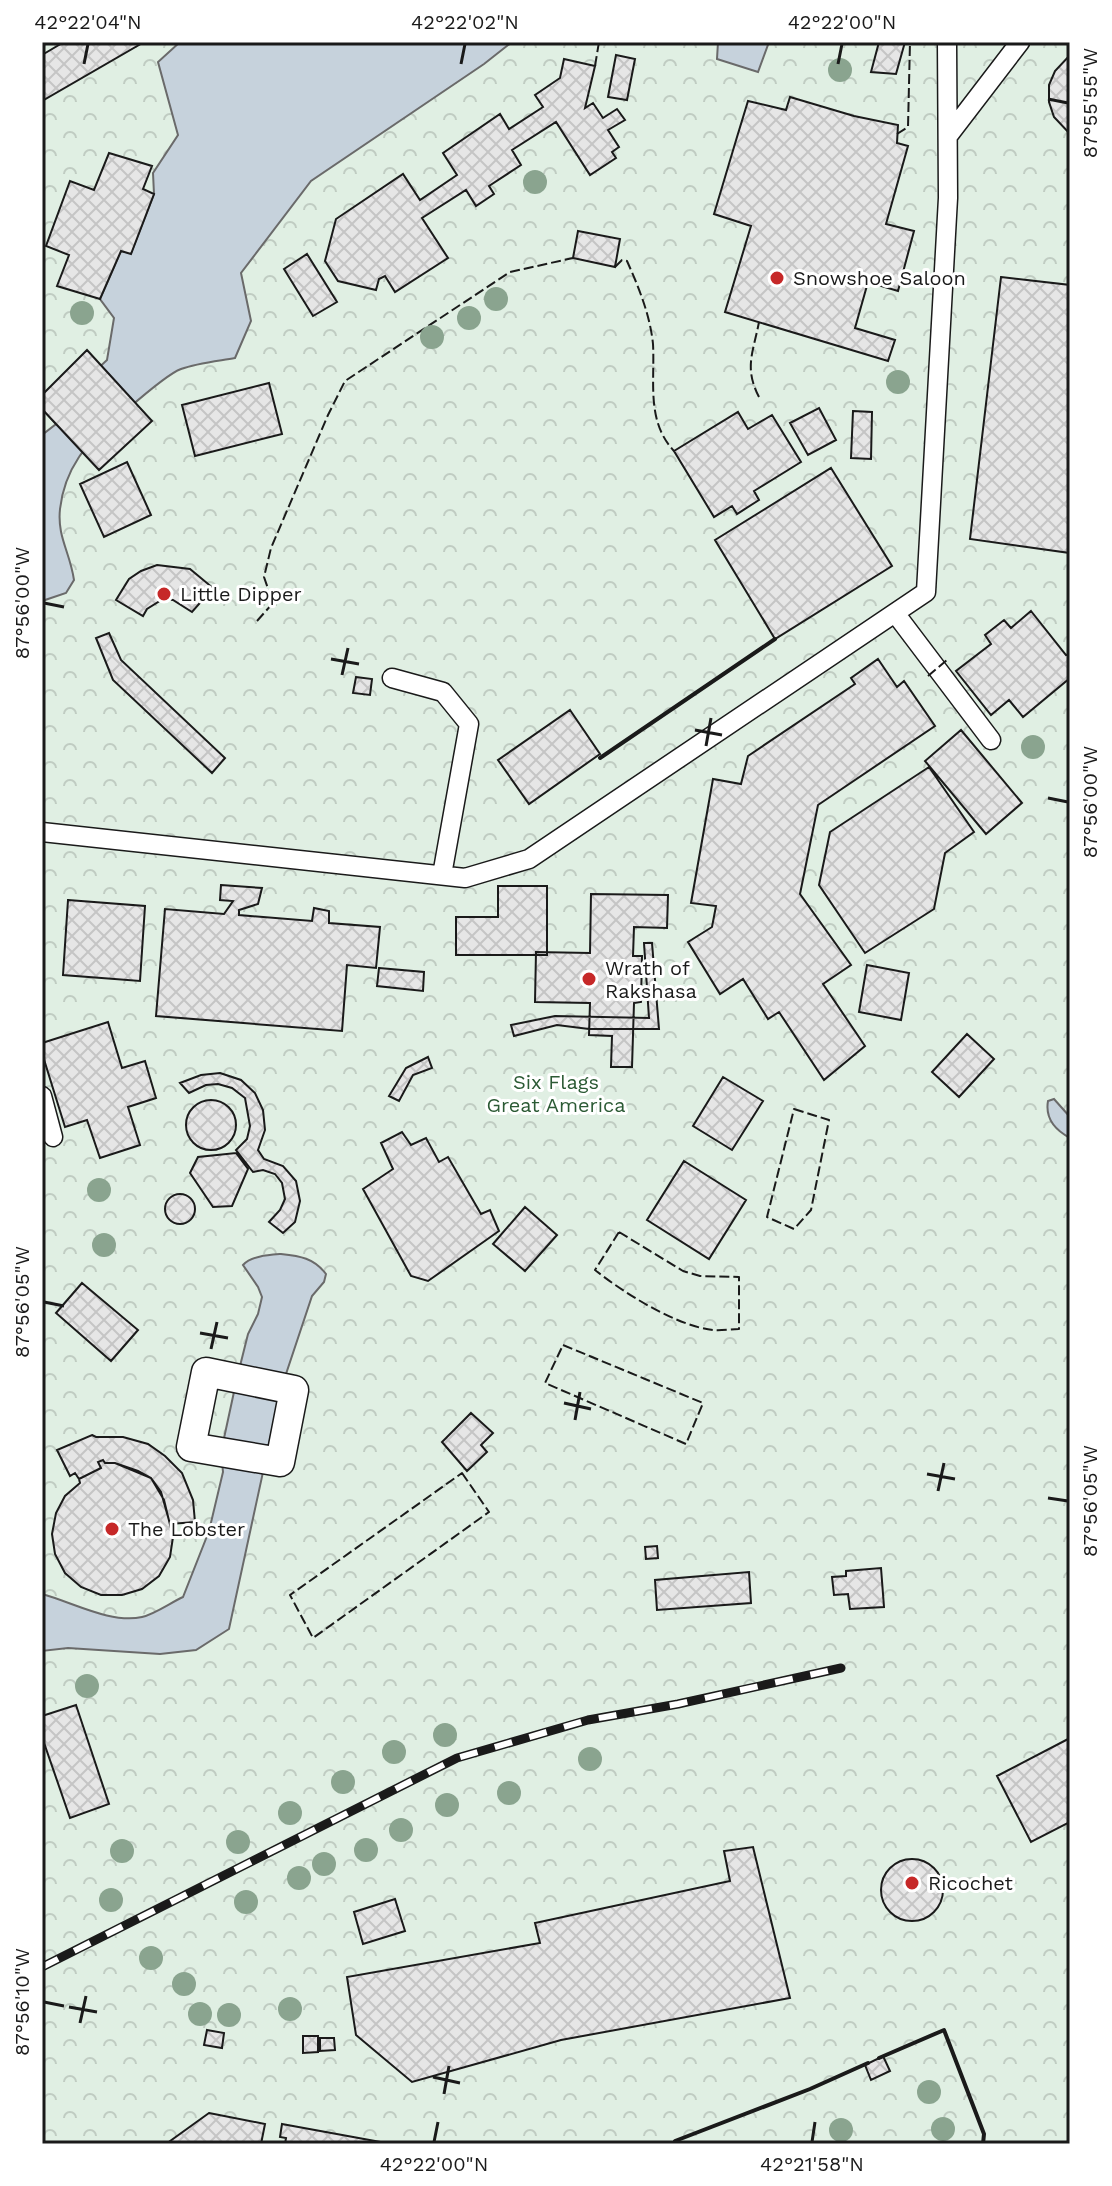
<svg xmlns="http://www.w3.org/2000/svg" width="1112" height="2186" font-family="'Work Sans',sans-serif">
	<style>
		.park { fill: url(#park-crowns); stroke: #6a6a6a; stroke-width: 2 }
		.water { fill: #c6d2dc; stroke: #6a6a6a; stroke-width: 2 }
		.building { fill: url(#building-cross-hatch); stroke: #1a1a1a; stroke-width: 2 }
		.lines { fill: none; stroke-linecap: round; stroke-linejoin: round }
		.service-casing { stroke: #1a1a1a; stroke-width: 21 }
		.pedestrian-casing { stroke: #1a1a1a; stroke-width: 31 }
		.service { stroke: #fff; stroke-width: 18 }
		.pedestrian { stroke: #fff; stroke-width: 28 }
		.rail-casing { stroke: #1a1a1a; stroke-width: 9 }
		.rail { stroke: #fff; stroke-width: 6; stroke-dasharray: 18; stroke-linecap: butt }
		.fence { stroke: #1a1a1a; stroke-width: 2; stroke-dasharray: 10 4; stroke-linecap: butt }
		.wall { stroke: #1a1a1a; stroke-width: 4 }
		.tree { fill: #8aa48f }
		.ticks { fill: none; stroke: #1a1a1a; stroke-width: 3 }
		.poi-dot { fill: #c62828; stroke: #fff; stroke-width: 3 }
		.labels { text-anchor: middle; stroke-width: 6; stroke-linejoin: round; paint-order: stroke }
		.poi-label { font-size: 20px; fill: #1a1a1a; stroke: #fff; text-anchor: start }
		.park-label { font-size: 20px; fill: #2b5a34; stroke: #fff }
		.neatline { fill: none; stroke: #1a1a1a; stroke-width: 3 }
		.ticks-label { font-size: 20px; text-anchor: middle; fill: #1a1a1a }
	</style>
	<defs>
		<pattern id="park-crowns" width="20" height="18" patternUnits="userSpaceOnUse" patternTransform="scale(2)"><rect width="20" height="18" fill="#e0efe3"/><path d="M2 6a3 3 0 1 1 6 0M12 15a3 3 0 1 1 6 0" fill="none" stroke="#c0ccc2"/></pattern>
		<pattern id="building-cross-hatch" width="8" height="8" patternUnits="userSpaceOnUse" patternTransform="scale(2)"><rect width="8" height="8" fill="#e6e6e6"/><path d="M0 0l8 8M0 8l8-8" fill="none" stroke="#c5c5c5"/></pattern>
	</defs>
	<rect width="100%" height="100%" fill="#fff"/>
	<!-- park -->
	<path class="park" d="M42,42H1070V2144H42Z"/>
	<!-- water -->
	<path class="water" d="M180,42H512L484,64L311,181L241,273L251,321L235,358C218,361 197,363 181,369C164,375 89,441 79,457C69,472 62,491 60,509C57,537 70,552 74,580L66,593L42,601V435L56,424L48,415L107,360L114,318L100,299L121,251L131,253L154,194L153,173L178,135L158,62Z
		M718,42H769L758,72L717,59Z
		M1054,1099L1070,1117V1138C1055,1130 1045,1118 1048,1101Z
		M281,1254C300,1256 314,1258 326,1274L324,1282L312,1296L281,1389L229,1629L196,1650L160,1654L68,1648L42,1651V1594C72,1602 111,1624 142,1617C155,1614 170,1603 183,1597L209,1531L223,1472L221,1452L237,1378L248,1334L258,1314L262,1297L258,1287L243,1265C251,1256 268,1255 281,1254Z"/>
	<!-- building -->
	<path class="building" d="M64,42H144L42,101V55Z
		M879,42H905L896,74L871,72Z
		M616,55L635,59L627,100L608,97Z
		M1070,55V134L1054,117L1049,102V85L1055,71Z
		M564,59L595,66L585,108L593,103L603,118L617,109L625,120L608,130L619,147L612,152L616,158L590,175L556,122L512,150L521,165L489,186L494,194L476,206L466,190L422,218L448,258L395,292L385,276L379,279L376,290L338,281L325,261L336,219L403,174L420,200L457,175L443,153L500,114L509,129L543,107L535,95L560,78Z
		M790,97L854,116L898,125L897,143L908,146L886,224L914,231L898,291L868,282L855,328L895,340L888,361L725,312L751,226L714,214L737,137L748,101L786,110Z
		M109,153L152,166L143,189L154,194L131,254L121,251L100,299L57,286L69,255L46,246L70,181L94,190Z
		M578,231L620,239L615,267L573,258Z
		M307,254L337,302L313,316L284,269Z
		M1001,277L1070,285V553L970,539Z
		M87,350L152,421L99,470L42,409V395Z
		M269,383L282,434L195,456L182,405Z
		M819,408L836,440L808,455L790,423Z
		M853,411L872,412L871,459L851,458Z
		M738,412L748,429L772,415L801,462L754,491L759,500L737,514L732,506L714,517L674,451Z
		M127,462L151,515L104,537L80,484Z
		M831,468L892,566L775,639L715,540Z
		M157,565L190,569L213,588L192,612L173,600L163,599L147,609L143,616L116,600L129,579L141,571Z
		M1031,611L1066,655L1070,654V678L1023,717L1009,700L991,715L956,671L991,644L985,635L1004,620L1011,628Z
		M109,633L121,660L225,758L212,773L113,680L96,638Z
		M878,659L897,687L904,681L935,726L818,805L800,894L851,965L823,984L865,1046L824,1080L779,1012L768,1019L743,979L720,994L688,942L712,927L716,906L691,903L713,779L741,784L748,756L855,684L851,678Z
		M356,677L372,679L370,695L353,693Z
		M570,710L600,754L529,804L498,760Z
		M961,730L1022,803L986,834L925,761Z
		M929,767L974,832L945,853L934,909L865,953L819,885L830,832Z
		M221,885L262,888L258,904L239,910V915L312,921L314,908L329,911V923L380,927L376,968L347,965L342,1031L156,1016L165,909L224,914L233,901L220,900Z
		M498,886H547V955H456V917H498Z
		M591,894L668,895L667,928L634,927L633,956H642L641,1002L634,1003L632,1067H611L612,1036L589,1035L590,1003L535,1002L536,952L590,953Z
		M68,900L145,906L140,981L63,975Z
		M644,943H652L659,1029H589L557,1025L514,1036L511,1025L555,1016L649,1018Z
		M867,965L909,973L901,1020L859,1012Z
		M379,968L424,972L423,991L377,986Z
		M108,1022L122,1068L145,1061L156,1098L128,1107L140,1145L100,1158L87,1120L65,1127L42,1053V1043Z
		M967,1034L994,1059L959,1097L932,1072Z
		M428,1057L432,1068L413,1075L399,1101L389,1096L406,1068Z
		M220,1073L241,1080L255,1093L263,1110L265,1130L258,1150L264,1159L283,1166L296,1181L300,1201L295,1222L283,1233L269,1222L280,1210L285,1199L282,1183L275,1174L263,1170L253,1172L236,1150L247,1139L250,1126L245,1098L232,1088L218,1084L206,1085L189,1093L180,1083L201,1075Z
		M723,1077L763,1101L732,1150L693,1126Z
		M186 1125a25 25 0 1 1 50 0a25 25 0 1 1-50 0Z
		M402,1132L411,1145L426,1138L439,1162L448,1157L481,1214L490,1210L499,1231L428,1281L411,1276L363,1189L393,1169L381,1143Z
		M236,1153L248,1169L232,1206L213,1207L190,1173L198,1157Z
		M684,1161L746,1200L709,1259L647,1220Z
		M165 1209a15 15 0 1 1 30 0a15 15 0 1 1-30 0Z
		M525,1207L557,1235L525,1271L493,1244Z
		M82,1283L138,1330L111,1361L56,1313Z
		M471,1413L493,1433L481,1445L487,1452L467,1471L442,1442Z
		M92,1435L96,1437H123L148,1444L165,1456L182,1473L193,1500L195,1522L170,1524L161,1492L151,1478L138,1471L115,1463H105L103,1460L98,1462L101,1468L79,1479L75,1473L70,1476L57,1450Z
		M103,1460L105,1463H115L151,1478L164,1500L173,1537L170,1557L159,1576L142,1589L122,1595H101L81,1587L65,1573L55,1554L52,1534L56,1513L65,1496L80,1483L79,1479L101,1468L98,1462Z
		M657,1546L658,1558L646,1559L645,1547Z
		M881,1568L884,1607L850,1609L848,1594L834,1595L832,1577L846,1576V1571Z
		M749,1572L751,1603L657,1610L655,1580Z
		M76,1705L109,1804L70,1818L42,1737V1716Z
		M1070,1738V1822L1031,1842L997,1776Z
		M753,1847L790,1998L561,2040L412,2082L356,2035L347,1977L540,1943L535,1923L730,1881L724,1851Z
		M881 1890a31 31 0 1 1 62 0a31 31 0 1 1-62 0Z
		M395,1899L405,1931L363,1944L354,1912Z
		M207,2030L224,2033L222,2048L204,2045Z
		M303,2036H318V2052L303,2053Z
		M320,2038H334L335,2050L320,2051Z
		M883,2056L890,2071L871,2080L865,2065Z
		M209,2113L265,2124L261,2144H166Z
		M282,2124L386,2143L285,2144L286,2138L280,2137Z"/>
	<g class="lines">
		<!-- service casing -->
		<g class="service-casing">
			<path id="service" d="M948,136L1020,42
				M895,613L991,740
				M392,678L443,692L469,724L442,875
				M42,832L465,878L529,859L926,592L948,198L947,42
				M42,1096L53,1137"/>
		</g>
		<!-- pedestrian casing -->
		<g class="pedestrian-casing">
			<path id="pedestrian" d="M206,1372L294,1390L280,1462L191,1447Z"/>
		</g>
		<!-- service -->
		<use href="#service" class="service"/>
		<!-- pedestrian -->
		<use href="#pedestrian" class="pedestrian"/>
		<!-- rail casing -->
		<g class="rail-casing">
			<path id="rail" d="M42,1967L457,1758L588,1720L678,1704L841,1668"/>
		</g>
		<!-- rail -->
		<use href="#rail" class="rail"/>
		<!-- fence -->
		<path class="fence" d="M595,66L599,42
			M897,134L908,127L910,42
			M615,267L622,260L627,261C639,288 650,315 653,344C655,382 646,421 674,451
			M759,397C744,368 753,353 759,322
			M257,621L273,603L264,577L271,548L328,415L345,381L510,272L573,258
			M928,676L947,660
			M794,1109L829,1120L811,1210L794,1229L767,1217Z
			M619,1232L683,1271L700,1276L739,1277V1329C731,1329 721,1331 713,1330C676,1326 624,1293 595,1270Z
			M563,1345L703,1403L686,1444L545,1383Z
			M462,1473L489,1512L313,1638L290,1595Z"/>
		<!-- wall -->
		<path class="wall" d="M600,758L775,639
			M879,2058L944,2030L984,2134L983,2144
			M676,2144L675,2141L810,2089L868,2063"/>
	</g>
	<!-- trees -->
	<g class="tree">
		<circle cx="840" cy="70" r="12"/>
		<circle cx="535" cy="182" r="12"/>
		<circle cx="496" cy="299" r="12"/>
		<circle cx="82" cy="313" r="12"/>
		<circle cx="469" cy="318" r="12"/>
		<circle cx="432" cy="337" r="12"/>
		<circle cx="898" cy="382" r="12"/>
		<circle cx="1033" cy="747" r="12"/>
		<circle cx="99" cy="1190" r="12"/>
		<circle cx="104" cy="1245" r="12"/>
		<circle cx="87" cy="1686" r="12"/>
		<circle cx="445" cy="1735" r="12"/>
		<circle cx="394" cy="1752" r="12"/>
		<circle cx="590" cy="1759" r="12"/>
		<circle cx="343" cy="1782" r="12"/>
		<circle cx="509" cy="1793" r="12"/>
		<circle cx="447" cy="1805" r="12"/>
		<circle cx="290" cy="1813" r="12"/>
		<circle cx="401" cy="1830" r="12"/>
		<circle cx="238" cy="1842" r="12"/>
		<circle cx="366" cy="1850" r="12"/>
		<circle cx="122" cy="1851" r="12"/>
		<circle cx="324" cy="1864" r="12"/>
		<circle cx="299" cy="1878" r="12"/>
		<circle cx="111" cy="1900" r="12"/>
		<circle cx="246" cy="1902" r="12"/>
		<circle cx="151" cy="1958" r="12"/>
		<circle cx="184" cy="1984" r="12"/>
		<circle cx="290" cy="2009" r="12"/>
		<circle cx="200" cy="2014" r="12"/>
		<circle cx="229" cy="2015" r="12"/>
		<circle cx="929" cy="2092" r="12"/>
		<circle cx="943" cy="2129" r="12"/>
		<circle cx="841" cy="2130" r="12"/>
	</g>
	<!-- ticks -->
	<path class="ticks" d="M84,64L88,44M461,64L465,44M838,64L842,44M1048,99L1068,103M44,603L64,607M331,659L359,664M342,675L348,648M695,730L722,735M706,746L711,718M1048,798L1068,802M44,1302L64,1306M200,1333L228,1338M211,1349L217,1322M564,1403L591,1409M575,1420L580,1392M927,1474L955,1479M938,1491L944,1463M1048,1498L1068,1501M44,2002L64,2006M69,2007L97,2012M80,2023L86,1996M433,2077L460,2083M444,2094L449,2066M434,2142L438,2122M812,2142L815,2122"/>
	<!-- markers -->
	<g class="poi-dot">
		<circle cx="777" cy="278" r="8"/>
		<circle cx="164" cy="594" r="8"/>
		<circle cx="589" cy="979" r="8"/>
		<circle cx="112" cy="1529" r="8"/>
		<circle cx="912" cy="1883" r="8"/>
	</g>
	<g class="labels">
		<!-- poi labels -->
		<g class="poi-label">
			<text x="793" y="285">Snowshoe Saloon</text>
			<text x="180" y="601">Little Dipper</text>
			<text x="605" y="975">Wrath of<tspan x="605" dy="23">Rakshasa</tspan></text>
			<text x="128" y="1536">The Lobster</text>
			<text x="928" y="1890">Ricochet</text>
		</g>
		<!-- park labels -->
		<g class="park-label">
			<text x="556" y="1089">Six Flags<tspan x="556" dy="23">Great America</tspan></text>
		</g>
	</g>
	<!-- border -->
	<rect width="1112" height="2186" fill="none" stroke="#ffffff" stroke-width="88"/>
	<rect x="44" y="44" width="1024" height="2098" class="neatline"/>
	<g class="ticks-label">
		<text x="88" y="29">42°22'04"N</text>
		<text x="465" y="29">42°22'02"N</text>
		<text x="842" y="29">42°22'00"N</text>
		<text transform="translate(1090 103) rotate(-90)" y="7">87°55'55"W</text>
		<text transform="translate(22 603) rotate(-90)" y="7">87°56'00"W</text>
		<text transform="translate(1090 802) rotate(-90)" y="7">87°56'00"W</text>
		<text transform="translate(22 1302) rotate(-90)" y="7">87°56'05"W</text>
		<text transform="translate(1090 1501) rotate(-90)" y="7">87°56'05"W</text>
		<text transform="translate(22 2002) rotate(-90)" y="7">87°56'10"W</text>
		<text x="434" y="2171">42°22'00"N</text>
		<text x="812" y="2171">42°21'58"N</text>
	</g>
</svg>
